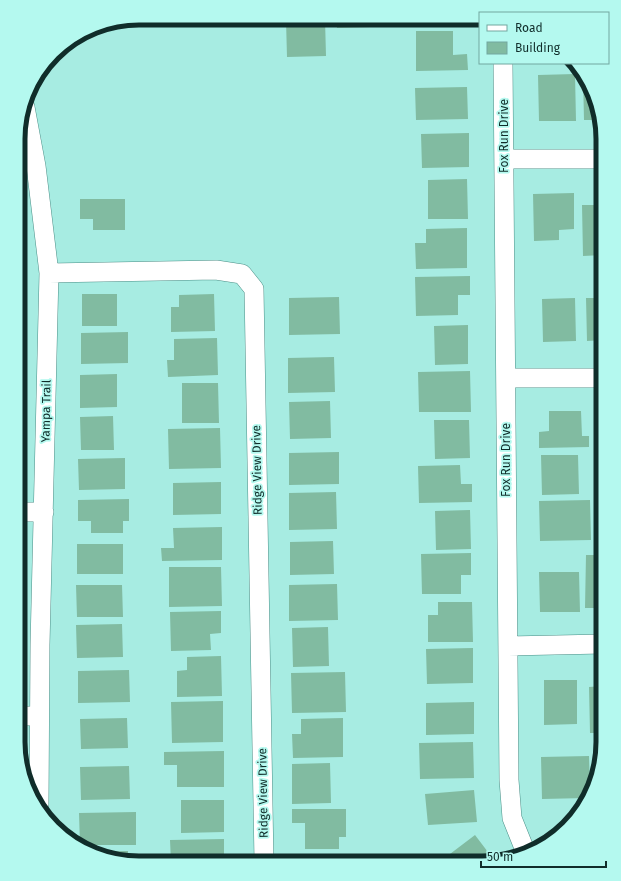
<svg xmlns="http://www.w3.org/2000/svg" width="621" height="881" font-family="'Fira Sans',sans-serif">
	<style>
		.building { fill: #81bba1 }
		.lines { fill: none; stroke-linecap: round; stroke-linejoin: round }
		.minor-casing { stroke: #4b8f87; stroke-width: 20 }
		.minor { stroke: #fff; stroke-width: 19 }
		.labels { text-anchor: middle; stroke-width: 3.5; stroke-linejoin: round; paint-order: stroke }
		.street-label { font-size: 12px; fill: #102d2a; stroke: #b4f9ef }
		.rim { fill: none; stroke: #102d2a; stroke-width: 5 }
	</style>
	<rect width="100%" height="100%" fill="#a7ece2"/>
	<!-- building -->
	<path class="building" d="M312,19H325L326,56L287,57L286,20Z
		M336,19H370V27L337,28Z
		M422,19H467V23L423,24Z
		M416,31H453V55L467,54L468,70L416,71Z
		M575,74L576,121H539L538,75Z
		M583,76L591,86L598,120H584Z
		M467,87L468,119L416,120L415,88Z
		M469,133V167L422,168L421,134Z
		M467,179L468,219H428V180Z
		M574,193V229L559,230V240L534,241L533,194Z
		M80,199H125V230H93V219H80Z
		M582,205H601V216H603V255L583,256Z
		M467,228V268L416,269L415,243H426V229Z
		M470,276V295H458V315L416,316L415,277Z
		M82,294H117V326H82Z
		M214,294L215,331L171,332V307H179V295Z
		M339,297L340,334L289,335V298Z
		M575,298L576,341L543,342L542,299Z
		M586,298H603V340L587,341Z
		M468,325V364L435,365L434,326Z
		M128,332V363L81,364V333Z
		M217,338L218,375L168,377L167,360H174V339Z
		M334,357L335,392L288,393V358Z
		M470,371L471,412H419L418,372Z
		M117,374V407L80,408V375Z
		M182,383H218L219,423H182Z
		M330,401L331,438L290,439L289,402Z
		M549,411H581L582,436H589V447L539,448V432L549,431Z
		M113,416L114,450H81L80,417Z
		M434,420H469L470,458L435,459Z
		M220,428L221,468L169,469L168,429Z
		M339,452V484L289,485V453Z
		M541,455H578L579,494L542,495Z
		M125,458V489L79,490L78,459Z
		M460,465L461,484H472V502L419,503L418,466Z
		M221,482V514L173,515V483Z
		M336,492L337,529L289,530V493Z
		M129,499V521H123V533H91V521H78V500Z
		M590,500L591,540L540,541L539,501Z
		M470,510L471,549L436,550L435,511Z
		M222,527V560L162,561L161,548H174L173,528Z
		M333,541L334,574L290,575V542Z
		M77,544H123V574H77Z
		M471,553V575H461V594H422L421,554Z
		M586,555H603L602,608H585Z
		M169,567H221L222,606L169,607Z
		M539,572H579L580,612H540Z
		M337,584L338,620L289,621V585Z
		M76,585H122L123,617H77Z
		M438,602H472L473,642H428V615H438Z
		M221,611V633L210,634L211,650L171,651L170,612Z
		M122,624L123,657L77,658L76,625Z
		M328,627L329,666L293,667L292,628Z
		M473,648V683L427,684L426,649Z
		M221,656L222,696L177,697V671L187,670V657Z
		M129,670L130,702L78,703V671Z
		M345,672L346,712L292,713L291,673Z
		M544,680H577V724L544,725Z
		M603,686V733H590L589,687Z
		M223,701V742L172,743L171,702Z
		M474,702V734L426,735V703Z
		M127,718L128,748L81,749L80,719Z
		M343,718V757L293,758L292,734H301V719Z
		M473,742L474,778L420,779L419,743Z
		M224,751V787H177V765H164V752Z
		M589,756L590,788L586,798L542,799L541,757Z
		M330,763L331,803L292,804V764Z
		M129,766L130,799L81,800L80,767Z
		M474,790L477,822L428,825L425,794Z
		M181,800H224V832L181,833Z
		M292,809H346V837H339V849H305V823H292Z
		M136,812V845H80L79,813Z
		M475,835L494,860L482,863H451L446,857Z
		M224,839V862H171L170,840Z
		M96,851H128V862H124Z
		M326,857V863L293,862V858Z"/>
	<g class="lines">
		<!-- minor casing -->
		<g class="minor-casing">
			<path id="minor" d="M503,63L509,780L512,818L524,848L528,852
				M25,107L36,166L49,273L40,645L39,805
				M504,159H603
				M49,273L216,270L242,274L254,289L264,862
				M506,378H603
				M18,512H44
				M508,646L603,644
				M18,716H39"/>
		</g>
		<!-- minor -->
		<use href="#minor" class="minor"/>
	</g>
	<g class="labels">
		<!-- street labels -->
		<g class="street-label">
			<text transform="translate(504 136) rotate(-90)" y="4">Fox Run Drive</text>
			<text transform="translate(46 411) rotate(-89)" y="4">Yampa Trail</text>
			<text transform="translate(506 460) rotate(-90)" y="4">Fox Run Drive</text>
			<text transform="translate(257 470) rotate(-91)" y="4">Ridge View Drive</text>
			<text transform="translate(263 793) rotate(-91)" y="4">Ridge View Drive</text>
		</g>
	</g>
	<!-- crop -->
	<path d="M0 0H621V881H0ZM139 25H482A114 114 0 0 1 596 139V742A114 114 0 0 1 482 856H139A114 114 0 0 1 25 742V139A114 114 0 0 1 139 25Z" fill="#b4f9ef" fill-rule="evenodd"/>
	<path class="rim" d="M139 25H482A114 114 0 0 1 596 139V742A114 114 0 0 1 482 856H139A114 114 0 0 1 25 742V139A114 114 0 0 1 139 25Z"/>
	<!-- legend -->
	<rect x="479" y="12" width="130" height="52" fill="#b4f9ef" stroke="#72a7a0"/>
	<rect x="487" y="25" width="20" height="6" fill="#ffffff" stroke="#72a7a0"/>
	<text x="515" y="32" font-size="12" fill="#102d2a">Road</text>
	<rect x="487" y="42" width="20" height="12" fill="#81bba1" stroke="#72a7a0"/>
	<text x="515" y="52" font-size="12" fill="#102d2a">Building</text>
	<!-- scale -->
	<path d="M481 861v6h125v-6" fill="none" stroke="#102d2a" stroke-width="2"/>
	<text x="487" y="861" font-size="12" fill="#102d2a" stroke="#b4f9ef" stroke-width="3" paint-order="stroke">50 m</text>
</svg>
